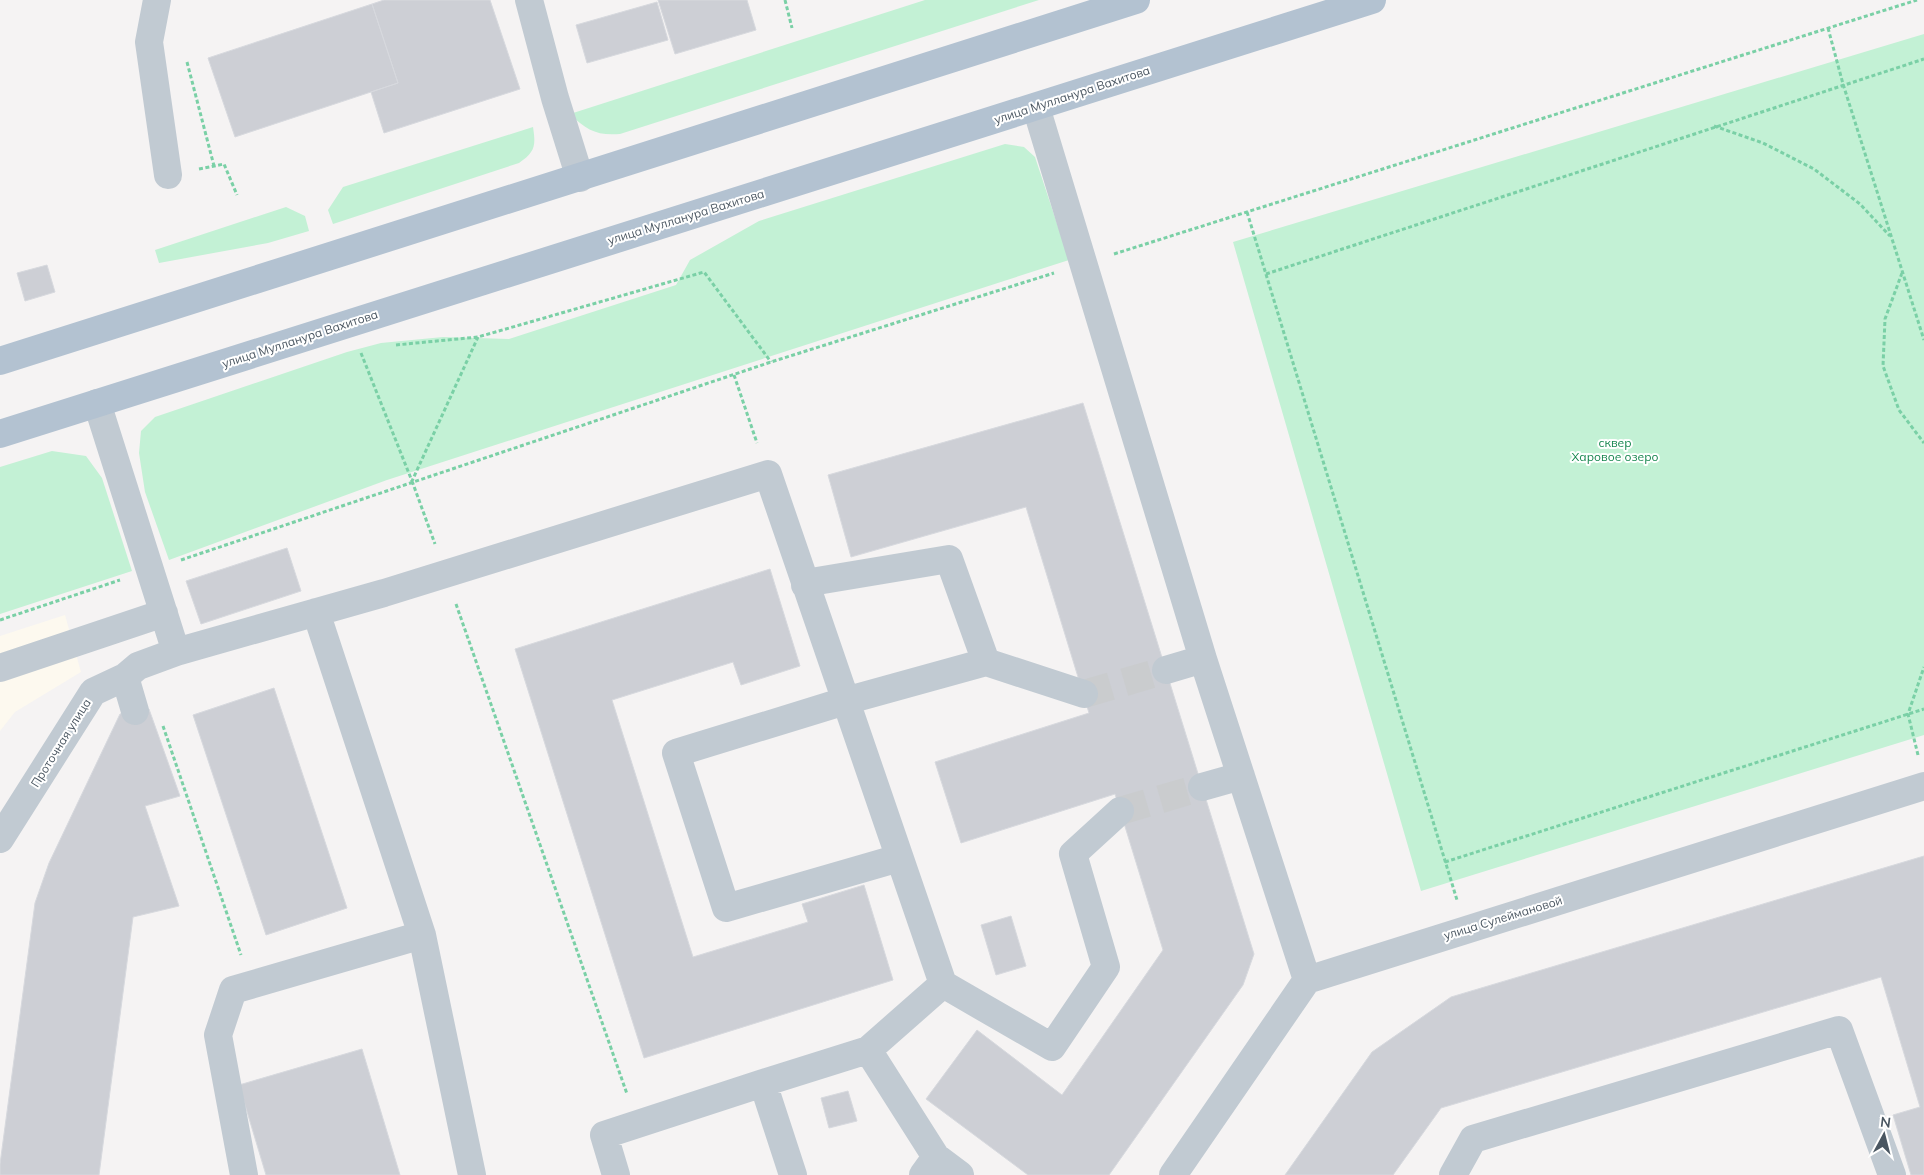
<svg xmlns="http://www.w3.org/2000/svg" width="1924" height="1175" font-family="Mulish,sans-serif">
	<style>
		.commercial { fill: #fdf9ef }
		.green { fill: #c3f1d5 }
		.building { fill: #cdcfd5; stroke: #d7d9de }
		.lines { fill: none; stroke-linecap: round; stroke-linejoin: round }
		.minor-tunnel { stroke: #caccce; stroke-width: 28; stroke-dasharray: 28 14; stroke-linecap: butt }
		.path { stroke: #7ad0a6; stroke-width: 3; stroke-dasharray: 4 2.5; stroke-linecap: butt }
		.minor { stroke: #c1cad2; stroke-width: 28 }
		.major { stroke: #b3c2d1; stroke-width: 28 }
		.labels { text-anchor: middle; stroke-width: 4; stroke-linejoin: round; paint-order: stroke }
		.street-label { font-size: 12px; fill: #4a5661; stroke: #fff }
		.park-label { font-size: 12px; fill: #17864f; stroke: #fff }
	</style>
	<rect width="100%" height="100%" fill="#f5f3f3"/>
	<!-- commercial -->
	<path class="commercial" d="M65,615L81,672L15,712L0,731V636Z"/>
	<!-- green -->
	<path class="green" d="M925,0H1039L620,134C597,136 586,130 570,114Z
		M1924,34V735L1421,891L1233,242Z
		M533,127C536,146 535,152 519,163L333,224L328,210L343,187Z
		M1005,144L1024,147L1035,157L1069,260L387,480L169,560L145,492L139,453L141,431L155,417L347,352L381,343L443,337L509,339L676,285L690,260L759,221Z
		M286,207L305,216L309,231L268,243L159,263L155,250Z
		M52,451L86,456L102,478L132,571L0,614V467Z"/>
	<!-- building -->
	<path class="building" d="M384,0H490L520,89L384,133L371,92L398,83L372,4Z
		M658,0H747L756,30L675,54Z
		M657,2L668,40L587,63L576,25Z
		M372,4L398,83L235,137L208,58Z
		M47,265L55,292L25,301L17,273Z
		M1083,403L1254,954L1243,985L1109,1175H1028L926,1099L977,1030L1062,1095L1163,950L1115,794L961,843L935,762L1089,713L1026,507L851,557L828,475Z
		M287,548L301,591L201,624L186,581Z
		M770,569L800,666L741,685L733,662L612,700L693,957L808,922L802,904L864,885L893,980L644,1058L515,649Z
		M274,688L347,908L266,935L193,715Z
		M149,709L180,796L145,806L179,906L133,917L99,1175H0V1164L35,903L49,863L120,714Z
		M1924,856V1175H1911L1893,1115L1920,1107L1881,977L1441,1108L1393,1175H1285L1372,1052L1451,997Z
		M1011,916L1026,966L996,975L981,925Z
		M362,1049L400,1175H266L239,1085Z
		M848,1091L857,1121L829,1128L821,1098Z"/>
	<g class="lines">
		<!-- minor-tunnel -->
		<path class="minor-tunnel" d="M1084,694L1166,670
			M1120,811L1202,787"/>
		<!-- path -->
		<path class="path" d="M785,0L792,28
			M1828,28L1843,84L1924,340
			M187,62L214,166
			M1714,126L1763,143L1814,169L1860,204L1890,236
			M199,169L224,164L237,195
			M1247,212L1457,900
			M1114,254L1917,0
			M1902,273L1885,319L1883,366L1899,410L1924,443
			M1266,274L1924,59
			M396,345L478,337L704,272L771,362
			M361,353L412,481L478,337
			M734,375L757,443
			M412,481L435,544
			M181,560L771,362L1054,273
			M456,604L627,1094
			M0,620L120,580
			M163,726L241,955
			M1918,755L1908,714L1924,667
			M1445,862L1924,709"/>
		<!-- minor -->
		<path class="minor" d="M157,0L149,42L168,175
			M529,0L555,98L580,178
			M1036,107L1203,659L1307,980
			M805,585V583L949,559L986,662
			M316,612L422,935
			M176,652L384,593L768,474L943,984L868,1050L763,1083L793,1175
			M0,668L164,613
			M1166,670L1203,659
			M125,677L135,711
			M1202,787L1241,776
			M0,839L93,692L125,677L138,666L176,652L97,403
			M899,858L726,908L676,753L845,701L986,662L1084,694
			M943,984L1052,1047L1106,967L1073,854L1120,811
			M868,1050L936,1157L923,1175
			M936,1157L960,1175
			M244,1175L218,1035L233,990L422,935L472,1175
			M616,1175L604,1135L763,1083
			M1173,1175L1307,980L1924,786
			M1453,1175L1473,1139L1839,1030L1892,1175"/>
		<!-- major -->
		<path class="major" d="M0,361L1136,0
			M0,434L1372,0"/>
	</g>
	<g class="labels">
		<!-- street labels -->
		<g class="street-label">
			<text transform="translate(1072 95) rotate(-18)" y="4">улица Мулланура Вахитова</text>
			<text transform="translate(686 217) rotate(-17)" y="4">улица Мулланура Вахитова</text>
			<text transform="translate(300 339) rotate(-18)" y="4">улица Мулланура Вахитова</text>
			<text transform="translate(61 743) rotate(-58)" y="4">Проточная улица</text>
			<text transform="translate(1503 918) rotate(-17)" y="4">улица Сулеймановой</text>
		</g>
		<!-- park labels -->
		<g class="park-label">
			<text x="1615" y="447">сквер<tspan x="1615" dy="14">Харовое озеро</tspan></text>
		</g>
	</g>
	<!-- north arrow -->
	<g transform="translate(1884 1135) rotate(7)" stroke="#ffffff" stroke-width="4" paint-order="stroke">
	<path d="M0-4L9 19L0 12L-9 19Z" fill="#4a5661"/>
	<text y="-8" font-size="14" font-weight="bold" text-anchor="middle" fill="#4a5661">N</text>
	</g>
</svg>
